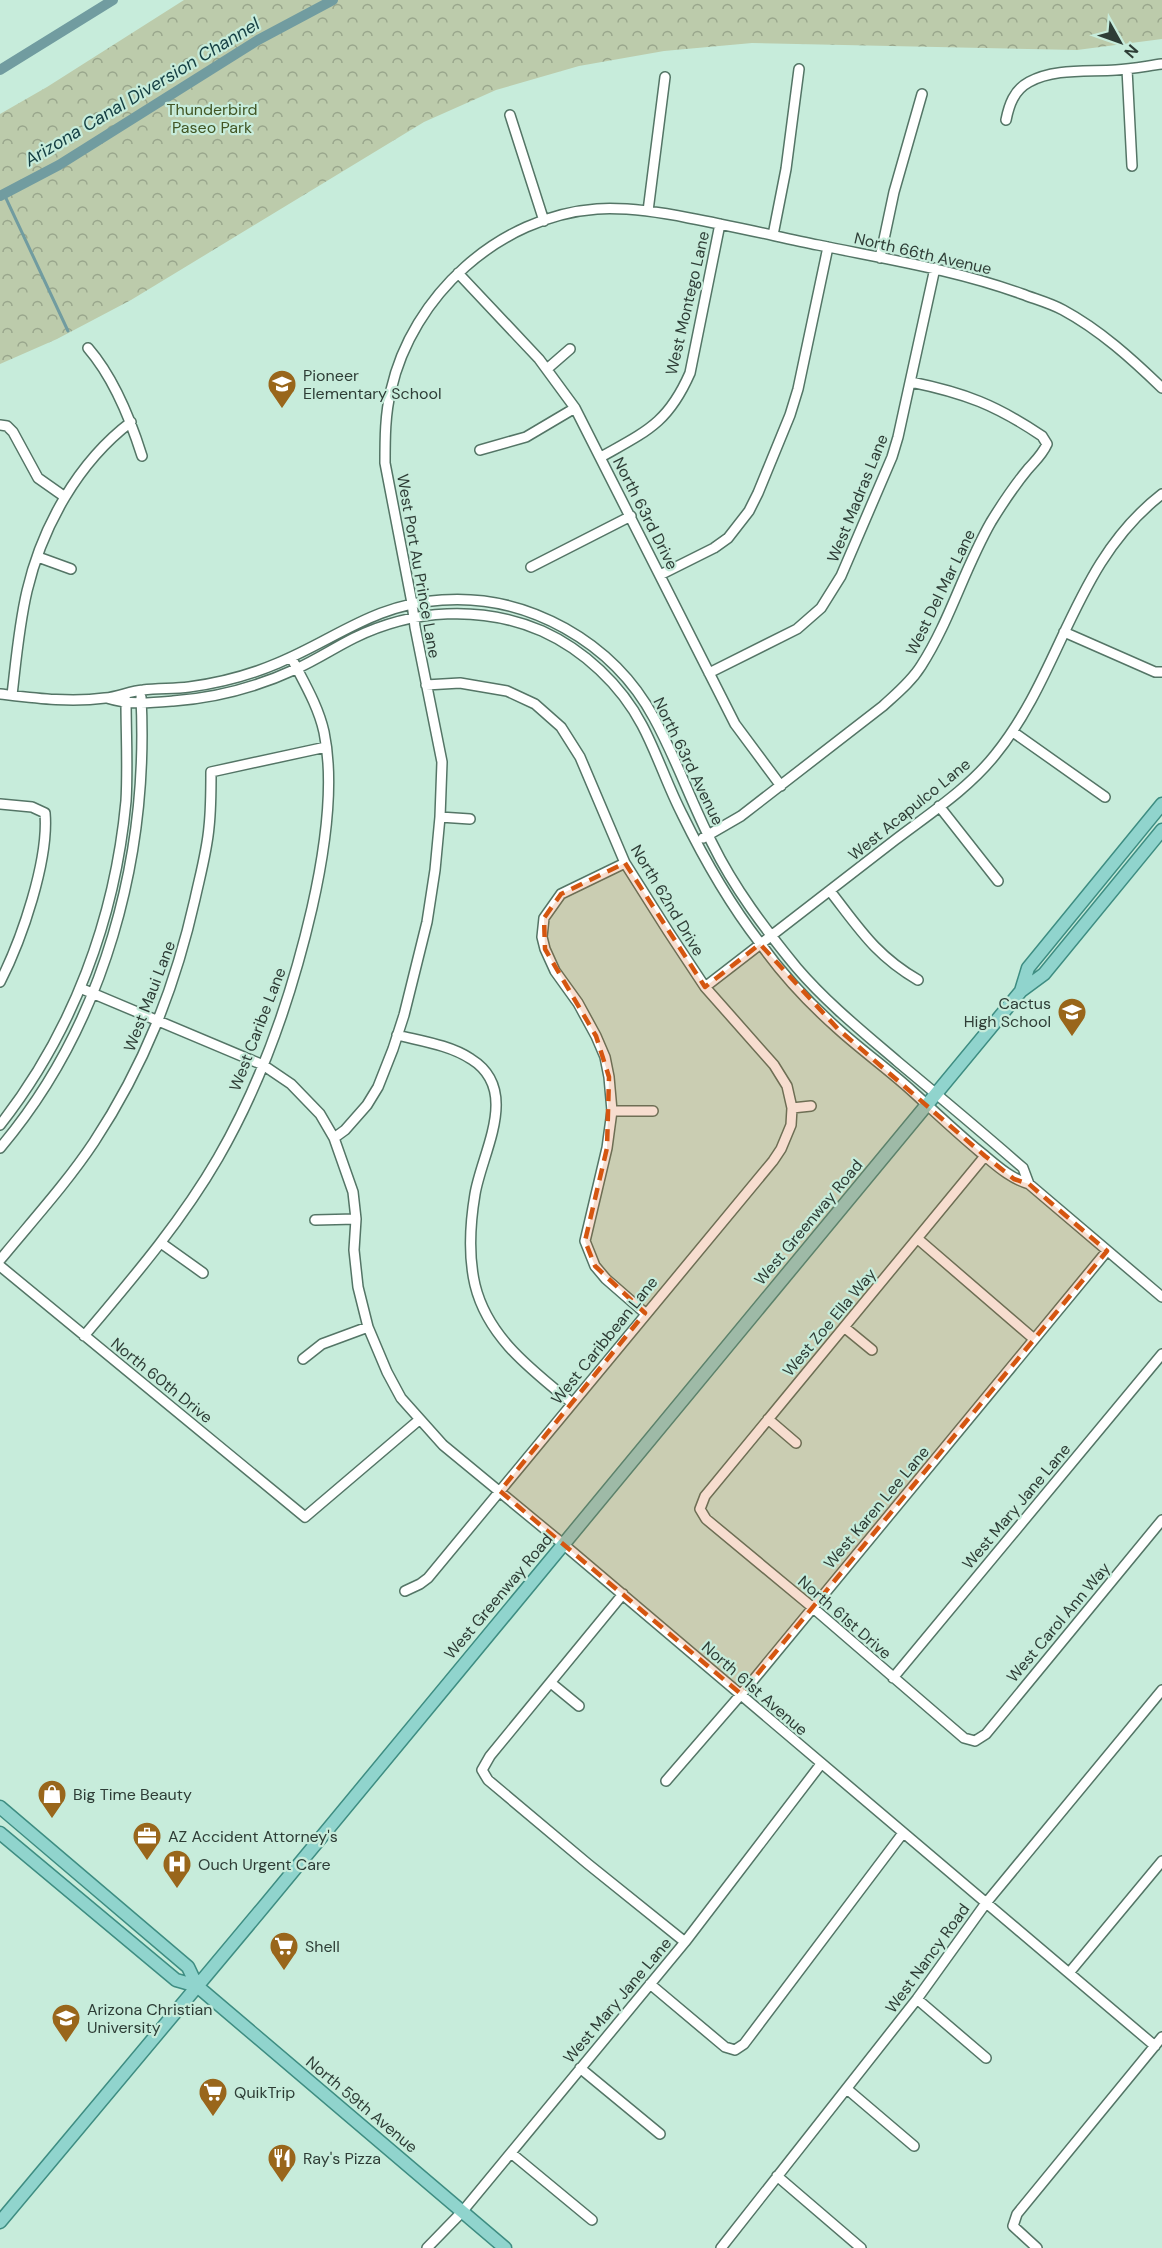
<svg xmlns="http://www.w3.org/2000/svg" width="1162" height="2248" font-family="'DM Sans',sans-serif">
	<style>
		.forest { fill: url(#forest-crowns) }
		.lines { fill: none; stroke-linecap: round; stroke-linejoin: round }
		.stream { stroke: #719ca0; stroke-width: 3 }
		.canal { stroke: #719ca0; stroke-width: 10 }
		.minor-casing { stroke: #547566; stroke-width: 12 }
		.major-casing { stroke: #3e8d82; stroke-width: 15 }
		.minor { stroke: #fff; stroke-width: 9 }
		.major { stroke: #90d4cd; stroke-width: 12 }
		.marked { fill: #d55610; fill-opacity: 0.2; stroke: #d55610; stroke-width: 4.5; stroke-dasharray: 12 8; stroke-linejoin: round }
		.labels { text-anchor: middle; stroke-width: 4.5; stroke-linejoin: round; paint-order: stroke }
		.park-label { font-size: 16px; fill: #415524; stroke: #c7ecdb }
		.street-label { font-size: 16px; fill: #2e3d36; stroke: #c7ecdb }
		.poi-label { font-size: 16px; fill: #2e3d36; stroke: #c7ecdb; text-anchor: start }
		.water-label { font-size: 18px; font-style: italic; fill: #164044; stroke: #c7ecdb }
	</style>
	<defs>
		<pattern id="forest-crowns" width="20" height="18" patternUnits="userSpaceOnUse" patternTransform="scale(1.5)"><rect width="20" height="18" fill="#bccbab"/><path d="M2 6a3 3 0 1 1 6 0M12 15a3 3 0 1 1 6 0" fill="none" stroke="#99a68c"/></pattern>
	</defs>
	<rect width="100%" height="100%" fill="#c7ecdb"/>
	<!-- forest -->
	<path class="forest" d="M184,0H1162V39L1077,50L752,43L664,51L579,66L496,90L424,122L131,300L57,339L0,364V114L47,87Z"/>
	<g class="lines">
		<!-- stream -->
		<path class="stream" d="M4,194L68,331"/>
		<!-- canal -->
		<path class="canal" d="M0,70L113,0
			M0,196L59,165L258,40L333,0"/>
		<!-- minor casing -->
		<g class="minor-casing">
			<path id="minor" d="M1127,69L1132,166
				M510,115L544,221
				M1006,120C1009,105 1014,90 1029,82C1054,68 1088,72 1116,70C1131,69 1147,66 1162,64
				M648,211L665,77
				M773,235L786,169L799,69
				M880,258L894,192L922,94
				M458,273L539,359L575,408L735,724L781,786
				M88,348C114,378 130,418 142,456
				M547,369L570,349
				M0,425L7,426L13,432L38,478L65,497
				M480,450L526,437L575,408
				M601,457C647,431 668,423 690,373L720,224
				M38,557L71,569
				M531,567L631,516
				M660,575L714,548L728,538L749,511L758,493L790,415L798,389L828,247
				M1064,632L1155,672H1162
				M709,673L797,629L821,608L841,576L892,457L898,437L935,268
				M0,694C34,698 70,703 105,698C118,697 130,691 143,690C158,688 174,689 189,687C219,683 250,675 278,663C336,639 374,604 442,600C528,594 613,642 654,718C676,758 691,802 712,843C734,888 765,929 797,968C827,1003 863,1032 898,1062C940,1097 982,1132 1023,1168L1029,1184
				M12,695C16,661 19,625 27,591C42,527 78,462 131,422
				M107,698C129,705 150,703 173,701C215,698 257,687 296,669C316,660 334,648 354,638C413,609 481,605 542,631C584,650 621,685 642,725C657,753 667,785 682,814C704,859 729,903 760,943C782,974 809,1003 837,1028C861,1050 888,1069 912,1091C934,1111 956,1132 979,1151C995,1164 1009,1178 1029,1184L1162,1297
				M1013,732L1105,797
				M0,804L32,807L45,813C49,860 22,939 0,982
				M939,806L998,881
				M440,817L470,819
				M703,838L741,816L883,706C896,694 911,682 921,666C950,621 964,569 991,522C1002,504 1014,486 1028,469C1035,461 1042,455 1047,444L1042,436C996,405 965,393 911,382
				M625,863L561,894L544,918L542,937L545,949L555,971L578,1003L596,1036L605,1057L609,1077L612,1111L607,1148L585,1241L595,1266L606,1279L645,1313
				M830,891C859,928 875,955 918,980
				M705,987C768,938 832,889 895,840C929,814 968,789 995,755C1063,671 1073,563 1162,494
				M80,988L263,1065L291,1084L320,1114L334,1138L353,1192L356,1219L354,1250L358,1287L368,1327L387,1372L401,1398L443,1445L563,1544L1155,2046
				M397,1035C421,1041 450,1045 471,1059C521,1090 482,1152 475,1194C470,1224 468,1255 475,1285C488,1338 532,1370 572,1403
				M792,1108L811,1106
				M612,1111H653
				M0,1125C73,1032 115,919 126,801C128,767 126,734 126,700
				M334,1138L345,1130L367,1105L378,1087L393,1049L404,1015L427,922L435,870L440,817L442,762L415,627L412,603L385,463C385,439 385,414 391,390C412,296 499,216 597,209C628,207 659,212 689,218C732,226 775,236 818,245C886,259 956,270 1022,294C1035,299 1050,303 1063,310C1100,330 1132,359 1162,388
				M0,1148C105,1024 149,856 141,697
				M985,1156L705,1496L700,1509L706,1519L812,1607L964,1738L975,1741L986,1734L1162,1520
				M315,1220L356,1219
				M918,1239L1034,1339
				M161,1243L203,1273
				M0,1260C32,1221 66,1184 94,1142C144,1066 175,988 195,899C200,876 207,851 209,827C211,809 211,791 211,772L326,747
				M0,1266L305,1517L419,1420
				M844,1327L872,1350
				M84,1336C132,1279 181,1222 218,1158C263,1080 292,995 312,908C324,855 335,785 324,732C318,705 303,681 291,657
				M303,1359L322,1344L368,1327
				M768,1419L796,1443
				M405,1591L420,1584L428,1578L773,1161L781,1149L791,1125L792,1108L787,1086L774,1065L705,987L668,931L625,863L580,757L561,727L535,704L507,691L460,683L426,685
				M623,1594L490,1756L482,1770L488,1780L588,1864L685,1942
				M893,1678L1162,1354
				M551,1683L579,1706
				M666,1781L750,1684L1107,1251
				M1069,1973L1162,1861
				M650,1984L725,2047L735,2050L744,2044L903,1833
				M917,1999L986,2058
				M580,2068L660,2134
				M847,2089L914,2146
				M511,2153L592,2220
				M777,2176L861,2248
				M427,2248L462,2212L685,1942L821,1764
				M721,2248L917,1999L986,1903L1162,1690
				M1037,2248L1013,2226L1017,2214L1162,2037"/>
		</g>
		<!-- major casing -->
		<g class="major-casing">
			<path id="major" d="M1021,991L1028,968L1162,804
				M0,1807L188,1967L197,1986L505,2248
				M0,1833L176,1980L197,1986
				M0,2222L266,1904L1021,991L1044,974L1162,830"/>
		</g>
		<!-- minor -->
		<use href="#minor" class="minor"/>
		<!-- major -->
		<use href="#major" class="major"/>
	</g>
	<!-- marked area -->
	<path class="marked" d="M625,863L705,987L760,944L838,1029L985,1156L1014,1179L1029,1184L1107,1251L741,1694L500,1491L645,1313L595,1266L585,1241L607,1148L609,1077L596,1036L545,949L544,918L561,894Z"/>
	<!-- icons -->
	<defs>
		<g id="school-pin" transform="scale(1.5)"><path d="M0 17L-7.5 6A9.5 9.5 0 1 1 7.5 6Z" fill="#99661b" stroke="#c7ecdb"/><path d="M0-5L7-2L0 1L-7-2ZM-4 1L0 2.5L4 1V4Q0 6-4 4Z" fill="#fff"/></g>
		<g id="shop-pin" transform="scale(1.5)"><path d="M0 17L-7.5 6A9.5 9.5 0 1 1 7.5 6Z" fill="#99661b" stroke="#c7ecdb"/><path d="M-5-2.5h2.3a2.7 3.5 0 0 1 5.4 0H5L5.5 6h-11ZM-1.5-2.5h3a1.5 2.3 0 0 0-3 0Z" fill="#fff"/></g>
		<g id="office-pin" transform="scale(1.5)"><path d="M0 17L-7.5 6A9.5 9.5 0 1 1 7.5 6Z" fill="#99661b" stroke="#c7ecdb"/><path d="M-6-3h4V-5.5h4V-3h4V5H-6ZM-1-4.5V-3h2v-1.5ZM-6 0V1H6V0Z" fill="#fff"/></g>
		<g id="hospital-pin" transform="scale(1.5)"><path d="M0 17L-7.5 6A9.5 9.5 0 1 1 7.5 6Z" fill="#99661b" stroke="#c7ecdb"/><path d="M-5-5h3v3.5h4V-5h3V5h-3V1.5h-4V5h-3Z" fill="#fff"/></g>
		<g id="supermarket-pin" transform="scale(1.5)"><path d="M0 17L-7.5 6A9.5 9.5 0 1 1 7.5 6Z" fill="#99661b" stroke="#c7ecdb"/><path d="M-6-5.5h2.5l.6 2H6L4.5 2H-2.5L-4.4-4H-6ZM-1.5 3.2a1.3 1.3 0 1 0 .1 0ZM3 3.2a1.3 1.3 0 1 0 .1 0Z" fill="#fff"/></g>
		<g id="university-pin" transform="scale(1.5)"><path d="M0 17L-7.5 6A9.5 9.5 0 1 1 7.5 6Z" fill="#99661b" stroke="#c7ecdb"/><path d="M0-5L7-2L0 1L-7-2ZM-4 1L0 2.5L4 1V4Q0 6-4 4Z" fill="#fff"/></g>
		<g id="restaurant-pin" transform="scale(1.5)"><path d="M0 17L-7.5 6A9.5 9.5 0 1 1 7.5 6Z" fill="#99661b" stroke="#c7ecdb"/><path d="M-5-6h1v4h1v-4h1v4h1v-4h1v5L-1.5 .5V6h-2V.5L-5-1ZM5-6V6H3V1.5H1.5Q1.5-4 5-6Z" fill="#fff"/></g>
	</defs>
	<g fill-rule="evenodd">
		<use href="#school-pin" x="282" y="384"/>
		<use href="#school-pin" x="1072" y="1012"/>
		<use href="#shop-pin" x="52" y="1794"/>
		<use href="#office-pin" x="147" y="1836"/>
		<use href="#hospital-pin" x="177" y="1864"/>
		<use href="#supermarket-pin" x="284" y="1946"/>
		<use href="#university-pin" x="66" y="2018"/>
		<use href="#supermarket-pin" x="213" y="2092"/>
		<use href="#restaurant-pin" x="282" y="2158"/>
	</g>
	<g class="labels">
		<!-- park labels -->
		<g class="park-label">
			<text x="212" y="115">Thunderbird<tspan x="212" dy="18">Paseo Park</tspan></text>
		</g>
		<!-- street labels -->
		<g class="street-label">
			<text transform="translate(923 253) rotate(13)" y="6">North 66th Avenue</text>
			<text transform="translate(687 303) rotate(-77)" y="6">West Montego Lane</text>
			<text transform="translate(857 498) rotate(-68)" y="6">West Madras Lane</text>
			<text transform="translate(646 513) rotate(63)" y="6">North 63rd Drive</text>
			<text transform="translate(419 566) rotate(80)" y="6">West Port Au Prince Lane</text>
			<text transform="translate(940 592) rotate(-64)" y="6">West Del Mar Lane</text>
			<text transform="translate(689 761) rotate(64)" y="6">North 63rd Avenue</text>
			<text transform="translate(909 809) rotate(-39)" y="6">West Acapulco Lane</text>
			<text transform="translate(668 900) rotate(59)" y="6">North 62nd Drive</text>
			<text transform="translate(149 996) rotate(-69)" y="6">West Maui Lane</text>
			<text transform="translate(257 1029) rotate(-69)" y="6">West Caribe Lane</text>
			<text transform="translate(808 1222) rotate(-50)" y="6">West Greenway Road</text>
			<text transform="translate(829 1322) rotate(-50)" y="6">West Zoe Ella Way</text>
			<text transform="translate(604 1340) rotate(-51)" y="6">West Caribbean Lane</text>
			<text transform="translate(162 1380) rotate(39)" y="6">North 60th Drive</text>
			<text transform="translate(1016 1506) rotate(-50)" y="6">West Mary Jane Lane</text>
			<text transform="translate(876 1507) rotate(-50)" y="6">West Karen Lee Lane</text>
			<text transform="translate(498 1596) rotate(-50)" y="6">West Greenway Road</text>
			<text transform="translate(845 1617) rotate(41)" y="6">North 61st Drive</text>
			<text transform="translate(1058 1622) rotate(-50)" y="6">West Carol Ann Way</text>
			<text transform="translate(755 1688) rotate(41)" y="6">North 61st Avenue</text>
			<text transform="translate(927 1958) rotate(-54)" y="6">West Nancy Road</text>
			<text transform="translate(617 2000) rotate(-50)" y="6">West Mary Jane Lane</text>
			<text transform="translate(362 2104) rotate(40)" y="6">North 59th Avenue</text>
		</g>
		<!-- poi labels -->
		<g class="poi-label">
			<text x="303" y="381">Pioneer<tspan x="303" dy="18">Elementary School</tspan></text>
			<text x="1051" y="1009" text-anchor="end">Cactus<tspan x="1051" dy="18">High School</tspan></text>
			<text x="73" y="1800">Big Time Beauty</text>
			<text x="168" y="1842">AZ Accident Attorney's</text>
			<text x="198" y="1870">Ouch Urgent Care</text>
			<text x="305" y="1952">Shell</text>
			<text x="87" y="2015">Arizona Christian<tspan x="87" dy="18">University</tspan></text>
			<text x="234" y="2098">QuikTrip</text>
			<text x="303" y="2164">Ray's Pizza</text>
		</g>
		<!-- water labels -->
		<g class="water-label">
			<text transform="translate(142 92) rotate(-31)" y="6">Arizona Canal Diversion Channel</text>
		</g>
	</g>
	<!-- north arrow -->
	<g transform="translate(1120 42) rotate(130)" stroke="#c7ecdb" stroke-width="4.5" paint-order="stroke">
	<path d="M0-4.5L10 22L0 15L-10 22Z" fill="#2e3d36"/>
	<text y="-9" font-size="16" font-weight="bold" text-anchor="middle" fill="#2e3d36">N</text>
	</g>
</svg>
